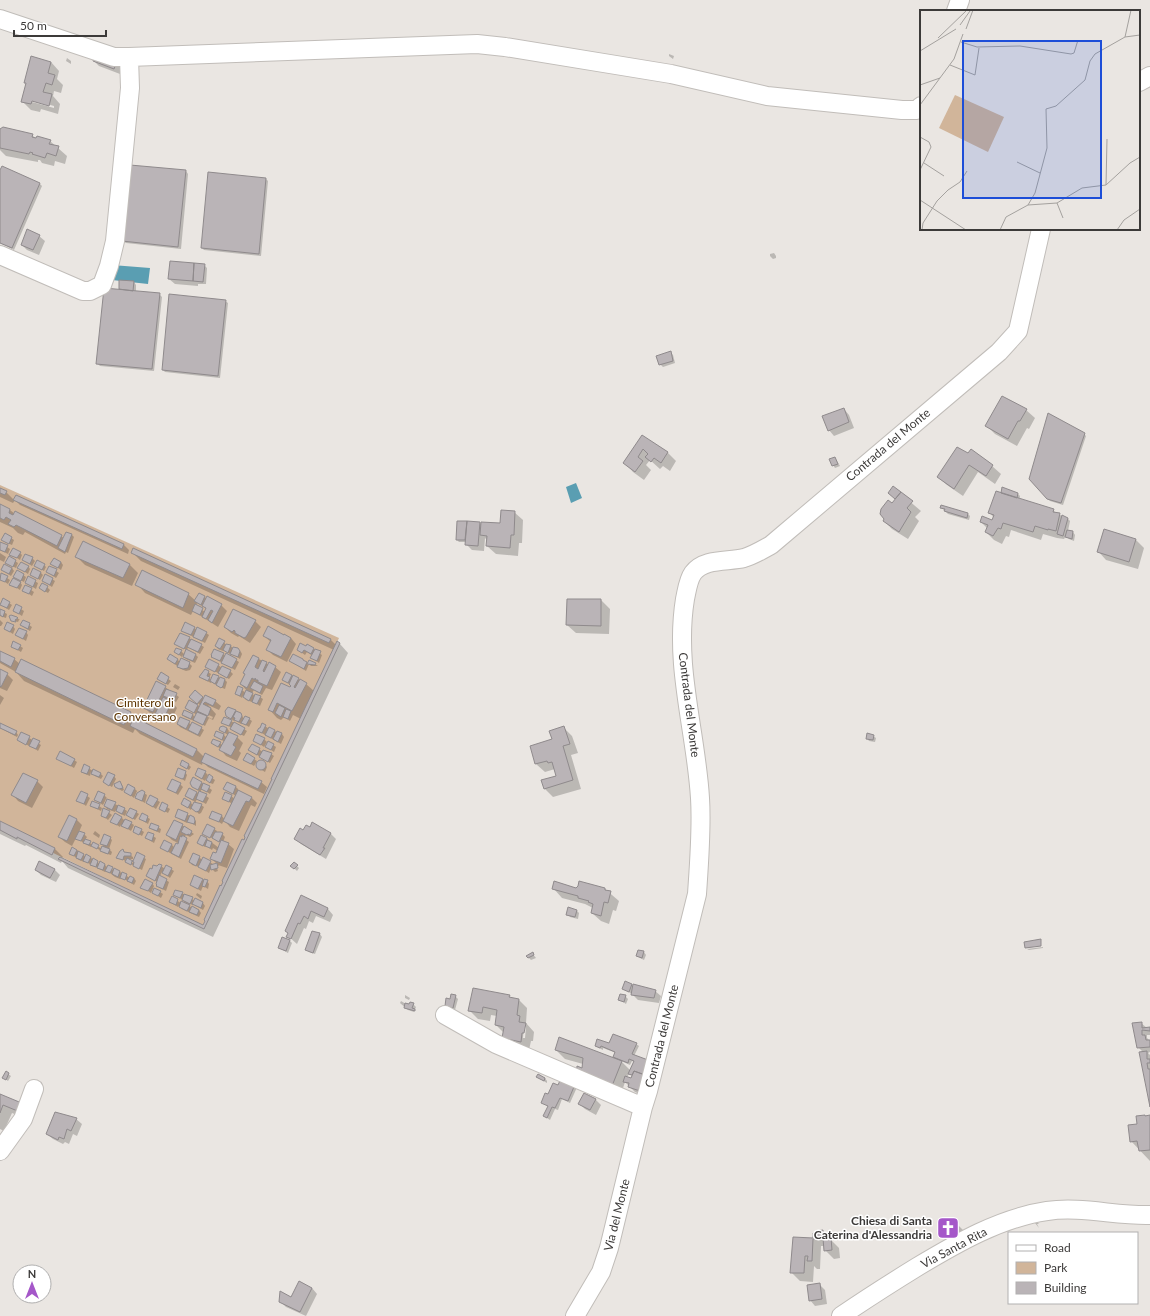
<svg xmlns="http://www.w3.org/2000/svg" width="1150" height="1316" font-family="Lato,sans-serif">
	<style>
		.green { fill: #d1b59a }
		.water { fill: #5a9eb2 }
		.shadow { fill: #0003; fill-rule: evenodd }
		.building { fill: #bab4b7; stroke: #8f8a8c }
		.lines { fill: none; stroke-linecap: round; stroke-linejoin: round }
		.minor-casing { stroke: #c1bdb9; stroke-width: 20 }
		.minor { stroke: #fff; stroke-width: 18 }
		.labels { text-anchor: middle; stroke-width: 3; stroke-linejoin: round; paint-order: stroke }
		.street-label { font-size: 12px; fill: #3c3a39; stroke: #fff }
		.park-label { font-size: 12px; fill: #5d3400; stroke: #fff }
		.poi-label { font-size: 12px; font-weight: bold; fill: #3c3a39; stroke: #fff; text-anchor: end }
		.inset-road { fill: none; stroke: #a4a19e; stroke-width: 1 }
		.view { fill: #1d4ed8; fill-opacity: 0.15; stroke: #1d4ed8; stroke-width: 2 }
		.inset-edge { fill: none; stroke: #3c3a39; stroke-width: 2 }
	</style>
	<rect width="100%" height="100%" fill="#eae6e2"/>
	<!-- green -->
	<path class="green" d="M0,485L339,638L205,927L0,827Z"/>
	<!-- water -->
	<path class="water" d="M112,265L150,268L148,284L112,280Z
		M576,483L582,498L571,503L566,487Z"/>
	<!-- shadow -->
	<path class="shadow" d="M669,54L674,56L673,59L669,56Z
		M67,58L71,61V64L66,61Z
		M94,61L116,62L122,68L120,74L99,66Z
		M51,62L59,71L57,79L63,85L61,93L54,91L53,96L60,104L58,114L41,109L40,112L31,110L22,101L27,85L25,82ZM32,100L54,106V108L32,102Z
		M0,130L32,135L37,140L50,141L67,156L65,164L55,161L54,166L42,163L40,160H38V162L6,156L0,150Z
		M2,167L40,184L42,186L14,250L0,243V173Z
		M186,171L188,174L181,249L126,243L123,241Z
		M209,173L266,179L268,181L261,256L204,250L202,248Z
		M39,236L45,241L39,255L27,250L22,245Z
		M774,253L776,256V258L773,259L770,256V254Z
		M204,265L207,268L206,284H198V286L175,284L169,279Z
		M120,281L134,282L136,285V292L159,294L162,297L154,371L100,366L97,363L120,290Z
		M225,301L228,303L220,378L165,372L163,370Z
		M671,353L673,355L675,363L663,367L660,364Z
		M844,409L849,415L854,428L834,436L829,430Z
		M1026,410L1035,418L1029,429L1027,428L1017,446L995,434L987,426Z
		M1084,434L1086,436L1063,505L1050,501L1030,479Z
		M643,436L668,453L676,461L670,471L663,466L660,469L650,460L646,465L651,470L644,480L633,472L625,463Z
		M958,448L992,466L1001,474L995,484L978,472L963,496L947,485L938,477Z
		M835,458L840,466L835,468L830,460Z
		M894,488L921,511L915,517L919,521L908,539L892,529L884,521L892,504L897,499L892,495Z
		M0,489L6,492L14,500L16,496L124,545L129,550L128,554L20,505L15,500L13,503L0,497Z
		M1003,489L1018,494L1020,496L1019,500L1053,510L1056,513L1068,519L1070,521L1068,531L1073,532L1075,535L1074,541L1069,539L1066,536L1064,539L1057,538L1043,534L1041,540L1011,530L1009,537L1006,536L1002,544L994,540L986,532L987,528L981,522L993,521L994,518L990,513L1004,495Z
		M0,505L10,510L15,514L16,512L64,538L66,533L72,535L74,537L68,553L66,552L65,554L25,532L23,535L18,533L13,528L0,522Z
		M942,508L967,513L970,516L969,520L948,514Z
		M514,512L523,520L522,543H519L518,556L496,554L487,546L488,541L485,538L484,551L472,550L466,544V542H459L457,540L458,522L480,523L482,525L501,524Z
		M5,534L14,540L12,545L5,542Z
		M1136,540L1144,548L1138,569L1106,560L1098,551Z
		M1,543L10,549L8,554L0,550Z
		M132,552L331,640L336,645L337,643L340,644L348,653L213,937L68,868L62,861L61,863L26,845L25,846L0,834V822L55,849L63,857L62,859L203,927L301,719L293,715L290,721L284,717L281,720L277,718L269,709L291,688L292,686L283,680L291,675L306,684L314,691L334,650L141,561Z
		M0,553L6,557L4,562L0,560Z
		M20,553L22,555L20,560L11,554Z
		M9,557L18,563L16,568L6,563Z
		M77,557L129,564L138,573L132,586L85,565Z
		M32,558L35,561L32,566L23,560Z
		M61,562L63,565L61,570L52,564Z
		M44,565L46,567L44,571L35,566Z
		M28,566L30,569L28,574L19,568Z
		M50,567L59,573L56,578L47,572Z
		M12,568L14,571L11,576L2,570Z
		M17,571L26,577L24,582L14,577Z
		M41,573L43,575L40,580L31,575Z
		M1,574L10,580L8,584L0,579Z
		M29,578L38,583L36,589L26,583Z
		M52,579L55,581L52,587L43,581Z
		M20,582L22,585L20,590L11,584Z
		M137,584L188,594L196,601L204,597L221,605L227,611L218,627L193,611L191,615L145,593ZM197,603L207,609L205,612L196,606Z
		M25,586L34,592L32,596L23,590Z
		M47,587L50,590L48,593L40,588Z
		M568,600H601L610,609L609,634L576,633L567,625Z
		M9,603L12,605L9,610L1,605Z
		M16,606L24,611L22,616L14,611Z
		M0,610L7,614L6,618L0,616Z
		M11,616H14L20,620H19L18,622L12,620Z
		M0,620L3,623L1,626H0Z
		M23,621L32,627L30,631L22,626Z
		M255,621L261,627L250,643L239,636L238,637L231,633L225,627Z
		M13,626L15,629L13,634L5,629Z
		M194,628L197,630L206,633L209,635L205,643L182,631Z
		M26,632L28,635L26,641L16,635Z
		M264,636L291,638L296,644L287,662L273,655L267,649L271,642Z
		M189,638L204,647L200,654L188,647L187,650L175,644Z
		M224,642L226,645L231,646L233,649H238L241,652L242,654L240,659L231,653L230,654L224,650L223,651L218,649L216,646Z
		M20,646L23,648L21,652L12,647Z
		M313,649L322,655L319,663L312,658L313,656L307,652L305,655L298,650Z
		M181,651L185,655L187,651L196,655L198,657L195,663L186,659L183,655L182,657L175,652Z
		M0,652L14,659L20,664L130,712L138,720L197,750L205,758L261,782L267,787L264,794L208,767L203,762L202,765L140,734L135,729L133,733L24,681L16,672L0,663Z
		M223,654L225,656L236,660L239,662L235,670L212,657Z
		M254,656L269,665L275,667L281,672L272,690L266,688L262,695L254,690L252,693L255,697H260L263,699L260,706L252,701V702L246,700L243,696L242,698L236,694L239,688L246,693L247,691L241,684Z
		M168,659H177L180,662L189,663L192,666L190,670L186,671L181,669Z
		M291,661L306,663L308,665L310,661L318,666H311L309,664L306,671Z
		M218,665L222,668L230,671L233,674L229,679L207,667Z
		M205,670L211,674L209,678L211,680L218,677L220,679L225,680L227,682L225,689L220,687L211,682V683L203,679L201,677Z
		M0,671L7,674L13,680L7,691L0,688Z
		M161,674L171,681L168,685L161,681Z
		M175,684L180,687L178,690L173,687Z
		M165,687L179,697L176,702L168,698L167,700L172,702L177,708L170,723L150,713L144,707Z
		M195,692L204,699L215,701L221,706L219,710L208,705L216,714L213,720L209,718L205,726L194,720V721L185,717L183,715L184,711L193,715L196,718L197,715L186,708L189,702L202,707L191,697ZM204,713L213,717L212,719L204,715Z
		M0,695L4,698L0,705Z
		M235,711L241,714L244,719H249L252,721L249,727L242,723L241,724L235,720L234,721L230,718Z
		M181,718L192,725L201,728L204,730L200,737L180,727L178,724Z
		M231,721L247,731L244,736L234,731L232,728L223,723Z
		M0,725L16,732L18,735L17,737L0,728Z
		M265,726L269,729L282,734L284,737L281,744L258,731Z
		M222,727L227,728L229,731L228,733L237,737L243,743L239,751L241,753L237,761L226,756L221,750V749L212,743H220L223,746L225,742L215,736L217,732L224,735L227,738L228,735L220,730Z
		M563,727L572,736L578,753L571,755L581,789L553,797L545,789L543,780L557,776L555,769L545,772L536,764Z
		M22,734L41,745L38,751L30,745L29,746L19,740Z
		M873,736L876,738L875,742L869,741L867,738Z
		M264,739L267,742L264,747L254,740Z
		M252,745L263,752L271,754L274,756L270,763L249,750Z
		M273,745L276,747L274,752L266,747Z
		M57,758L74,760L77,762L74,768Z
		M254,759L257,761L254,766L244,760Z
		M259,761L263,762L267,767L265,772L257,767V765Z
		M188,764L191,767L189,770L181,765Z
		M85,766L93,771L100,773L103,776L101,779L95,776L91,772L90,776L85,774L82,772Z
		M185,772L187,775L185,781L176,775Z
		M205,772L208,775L205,781L196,775Z
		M114,776L116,779L112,787L104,782Z
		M209,776L215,780L213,784L210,783Z
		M37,781L43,787L32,808L18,801L13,795Z
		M120,782L122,785L124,790L122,791L116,787Z
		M202,783L212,790L210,794L202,789L200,792L209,798L206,804L197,799L195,803L201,805L204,807L201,813L199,814L192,807L191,810L183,804L190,802L194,806L195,802L186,796L197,792L199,795L200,792L193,787Z
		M227,783L236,787L238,789V791L251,797L257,803L255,807L251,805L239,831L230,827L224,820L222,824L211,817L213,812L222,816L225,820L233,804L223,799L231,796L235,799L236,796L225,789Z
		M180,784L183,787L178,795L169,788Z
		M135,789L137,791L134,798L126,792Z
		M81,792L90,798L86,806L78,800Z
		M144,793L147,795L145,803L136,798Z
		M104,795L107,798L106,799L124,809L127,811L125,816L119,813L116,810L115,812L107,809L105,806L107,800L106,799L103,805L95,800Z
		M157,800L160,802L156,809L147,803Z
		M93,802L102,808L101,811L91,806Z
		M162,804L170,809L168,813L160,808Z
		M104,809L112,815L108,820L102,815Z
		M136,812L139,814L135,820L128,815Z
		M142,814L150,819L148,824L140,819Z
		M187,814L196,821V826L188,821L187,823L179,819L176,816Z
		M69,816L77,820L82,825L79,832L84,834L87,837L85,840L93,845L94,844L102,849H106L101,843L110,838L112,840L109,849L112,852L111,855L104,853L92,845L91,847L87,845L76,838L72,846L65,842L59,837Z
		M121,817L125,821L131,823L134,825L131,831L121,825L120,827L112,822Z
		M152,824L161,829L160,833L153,830L150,828Z
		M313,824L331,834L336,839L326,859L301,844L295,838L303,832L310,829Z
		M182,825L194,834L190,837L186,835L184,838L189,842L181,859L161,848L171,844L175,848L182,845L172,840L167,835Z
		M214,829L217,831L216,833H221L225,837L223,842L228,844L234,849L227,868L218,865L219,866H216L218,871L215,872L211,868L209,873L199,867L192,865L190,862L193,854L203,860L210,862L214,865L217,864L212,859L217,854L218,851L213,848L212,850L206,846L205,847L198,843L206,838L219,848L221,843L203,833Z
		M141,830L144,832L142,836L134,831Z
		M95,831L100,835L99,838L93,834Z
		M148,833L156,838L154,843L146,838Z
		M77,850L86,857L91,858L100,864L105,865L108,868L120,872L130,878H134L136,881L134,885L121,877L120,879L115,877L106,870L105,872L84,861V862L79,860L70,853Z
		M123,851L133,857V859H125L133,863L137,854L146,859L142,870L118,857Z
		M294,863L299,868L297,871L292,866Z
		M161,866L165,869H171L174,871L170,878L162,872L160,876L169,882L166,891L160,888L158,886L157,882L147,875L152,870Z
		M54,869L60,875L56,882L41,875L36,870Z
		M202,880L204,882L207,881L209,884L208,889L203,886L201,891L191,885Z
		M152,883L154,886L151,893L142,887Z
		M554,889H605L619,901L616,911L613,910L609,924L601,921L592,913L593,908L585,904L562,898Z
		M160,892L163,894L161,898L153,893Z
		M182,893L195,901V900L203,903L205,906L203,910L193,904V905L186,903L192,908L199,910L201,913L199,917L182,909L179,906L178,907L173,904L171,902L172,898L181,903L188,905L183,900L174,895Z
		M197,893L202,896L201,899L196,895Z
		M302,896L328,909L333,915L330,922L316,916L313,923L309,921L306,929L304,928L297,944L288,936Z
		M577,911L579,913L578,919L570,917L568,914Z
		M320,934L322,937L315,954L309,952L307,950Z
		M283,938L290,941L292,943L288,953L279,948Z
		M1043,947V948L1029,950L1027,949Z
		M644,952L646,955L644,960L640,958L637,956Z
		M532,953L536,958L531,960L527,956Z
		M632,985L634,987L655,991L661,996L659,1003L638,1000L632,994L623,989Z
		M405,995L410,998L409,1000L405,998Z
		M455,996L458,999L455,1010L448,1008L446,1005Z
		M509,996L512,999L519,1000L527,1008L526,1023L534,1032L533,1041H531L529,1050L511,1047L504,1033L496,1025L497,1016L491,1015L490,1021L478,1019L469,1010ZM524,1025L526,1027L525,1038H523Z
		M625,996L628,999L626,1004L619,999Z
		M401,1001L406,1004H413L416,1007L414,1012L408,1010L400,1003Z
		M1141,1023L1147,1028H1150V1035H1147V1038L1150,1041V1052L1148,1053L1150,1055V1102L1143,1052L1138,1047Z
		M610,1044H636L639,1046L634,1056L645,1096L635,1092L625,1082L623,1088L626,1091L582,1069L583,1064L565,1059L556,1050L617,1060L614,1057L616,1053L603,1048V1050L599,1048L596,1046ZM621,1061L630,1065L632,1061L634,1062L631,1071ZM629,1073L632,1076L631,1080L627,1078Z
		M8,1074L11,1076L8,1081L4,1078Z
		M538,1075L545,1078L547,1081V1083L540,1079L537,1077Z
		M578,1085L570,1103L562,1099L558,1110L555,1109L550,1120L547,1118L545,1116L549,1107L542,1102L559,1086Z
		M0,1095L29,1120L12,1113L4,1131L0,1129Z
		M595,1099L601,1105L596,1115L585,1109L580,1104Z
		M1145,1117H1150V1161L1131,1141L1138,1125Z
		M76,1119L82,1124L77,1136L73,1134L69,1144L65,1142L63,1144L53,1139L47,1134Z
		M955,1222L967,1234L953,1244L941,1232Z
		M1037,1222L1039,1224H1037L1039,1228L1035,1223Z
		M822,1231L839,1248L840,1258L834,1259L825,1250V1246H821L820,1269H817L814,1266L813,1282L800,1281L791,1272L794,1238L814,1239Z
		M819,1284L825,1290L827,1304L815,1306L810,1300Z
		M312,1288L317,1294L306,1316L286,1307L280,1301L292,1298Z"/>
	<!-- building -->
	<path class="building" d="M95,53L117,61L114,69L93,61Z
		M31,56L51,62L48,73L55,75L52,85L46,83L43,92L52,94L49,106L32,101L31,104L21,102L26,83H24Z
		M3,127L33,134L32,137L36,138L37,136L51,140L49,144L59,146L56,156L47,153L45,158L32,154L33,153L30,152L29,154L0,148V129Z
		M130,165L186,170L178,247L122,241Z
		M2,166L40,183L12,248L0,243V170Z
		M208,172L266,178L259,254L201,248Z
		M27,229L40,235L33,250L21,245Z
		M170,261L194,263L193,281L168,279Z
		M194,263L205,264L203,282L193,281Z
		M119,280L134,281L133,291L119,289Z
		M104,288L160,293L152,369L96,364Z
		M169,294L226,300L218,376L162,370Z
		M671,351L673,361L659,365L656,356Z
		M1002,396L1027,409L1020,421H1018L1008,439L985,426Z
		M844,408L849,422L828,431L822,416Z
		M1048,413L1085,433L1061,503L1047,499L1029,479Z
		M642,435L668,452L661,463L654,458L651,462L645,457L648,454L643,449L638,457L643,461L635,472L623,463Z
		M957,447L968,453L971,449L993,465L986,476L969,465L954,489L937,477Z
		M835,457L838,464L832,466L829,459Z
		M893,486L901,492L895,499L888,493Z
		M1002,487L1018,493L1017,498L1001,493Z
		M0,488L7,491L5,495L0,493Z
		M996,491L1054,509L1053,512L1060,513L1056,531L1048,529V530L1035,526L1033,532L1003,523L1001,529L998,528L993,536L985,532L988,525L980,522L982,516L992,520L994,515L988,513Z
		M901,492L913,501L907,508L911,512L899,532L883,521L884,519L880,514L881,509L888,500L892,503Z
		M16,495L124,544L122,549L13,500Z
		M0,504L10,509L9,513L13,515L15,511L62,535L57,546L16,525L14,527L8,524L11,520L6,517L4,520L0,518Z
		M941,505L968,513L967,518L944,511L945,509L940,508Z
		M501,510L515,511L514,535H511L510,548L486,546L487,536L480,535L481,522L500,523Z
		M1062,515L1068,518L1063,536L1057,534Z
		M457,521H467L465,540H456Z
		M467,521L480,522L478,546L465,545Z
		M1104,529L1136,539L1129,562L1097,552Z
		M1067,530L1073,531L1072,539L1065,537Z
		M66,532L72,534L65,552L58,548Z
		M5,533L12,537L9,544L1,540Z
		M83,541L130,564L123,578L75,557Z
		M0,542L8,545L5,552L0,550Z
		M13,548L21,552L17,558L9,555Z
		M133,548L331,639L329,643L131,553Z
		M25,554L33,557L30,564L22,560Z
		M9,556L16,560L13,567L5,563Z
		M54,558L61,562L58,568L50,564Z
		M37,560L45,564L42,570L34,566Z
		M21,562L29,566L25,572L17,568Z
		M4,564L12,568L9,574L1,570Z
		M49,566L57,569L54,576L46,572Z
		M33,568L41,572L38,579L30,575Z
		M17,570L24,574L21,581L13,577Z
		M142,570L189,593L183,608L135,585Z
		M1,573L8,576L5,582L0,580Z
		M45,574L53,578L50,585L42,581Z
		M28,576L36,580L33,587L25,583Z
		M13,578L21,582L17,588L9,585Z
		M42,583L48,586L45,592L39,588Z
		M25,585L32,588L29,594L22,591Z
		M199,593L205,596L201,605L194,601Z
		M207,596L222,604L212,623L208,620L213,611L211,610L206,619L202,617L206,608L202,606Z
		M3,598L10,602L7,608L0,605Z
		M567,599H601V626L566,625Z
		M16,604L22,607L19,614L13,611Z
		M195,604L203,608L200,615L192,611Z
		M0,609L5,611L3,617L0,615Z
		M233,609L256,620L246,637L244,638L235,633V631L234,630L232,632L224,627Z
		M11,615L17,617L18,618L15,620L16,622L11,621L9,616Z
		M23,620L30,623L28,629L20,625Z
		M7,622L14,625L10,632L4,629Z
		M185,622L195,627L191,635L181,631Z
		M268,626L284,635V634L291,638L281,657L266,650L271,640L263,636Z
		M197,627L207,632L202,641L193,637Z
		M19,628L27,631L23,639L15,635Z
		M180,633L190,637L184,649L174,644Z
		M219,638L225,641L220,649L215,646Z
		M191,639L202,644L198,652L187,647Z
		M13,641L21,645L18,650L11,647Z
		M337,641L340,643L204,929L58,859L60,857L203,925L205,921L204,920L220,885L221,886L223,882L222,881L242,839L244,840L245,837L244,836L261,802L272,779H271Z
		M300,643L306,646L307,644L314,648L311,654L304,650L302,653L297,650Z
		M226,644L231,645L228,653L223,650Z
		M233,647L238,648L240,651L238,657L230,654Z
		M176,648L182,650L179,655L174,652Z
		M186,649L196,654L193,661L183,657Z
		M214,649L224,653L220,661L211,657L212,656L211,655Z
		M315,649L321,651L317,661L310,658Z
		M0,651L15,658L11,667L0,661Z
		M226,653L237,659L232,668L221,663Z
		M170,654L178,659L175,664L167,659Z
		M293,654L303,659V660L307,662L304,669L289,661Z
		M253,655L259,658L255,667L258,669L262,660L267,662L263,671L264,672L269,662L276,666L267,686L258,682V680H256L255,678V680L252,678L247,688L240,684L245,674L243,673Z
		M181,658L190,662L188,668L183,669L177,667Z
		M21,659L131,712L124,725L15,672Z
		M209,659L219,664L215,672L205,667Z
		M309,660L316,663L315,665L307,664Z
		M222,666L231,670L227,678L218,673Z
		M0,669L8,673L1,687L0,686Z
		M205,669L209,671L207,676L210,677L208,681L199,677Z
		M161,672L169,677L166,684L157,679Z
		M286,672L292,675L288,683L282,680Z
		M213,674L219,676L215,684L210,681Z
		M293,675L299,678L294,687L295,688L300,679L307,683L292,711L277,703L273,712L268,710L281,683L290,687L291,686L289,684Z
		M220,677L225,679L223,686L221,688L216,685Z
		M156,681L166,686L153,712L143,708Z
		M254,681L263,686L260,693L250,688Z
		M238,686L243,688L240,696L235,694Z
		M166,689L177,693L174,700L163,696Z
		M195,690L203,697L197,704L189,697Z
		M246,690L253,693L249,701L243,697Z
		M255,694L261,696L257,704L252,702Z
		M205,695L216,700L213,706L205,702L203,704L211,708L208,716L197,711Z
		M163,697L172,702L164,718L155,714Z
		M189,700L198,705L194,713L185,708Z
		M279,705L285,708L281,717L275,713Z
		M228,707L236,710L231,719L226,716L225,711Z
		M286,709L291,711L288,719L283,717Z
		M184,710L193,714L191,719L182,715Z
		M236,711L241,713L242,716L239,722L234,720L235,718L233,717Z
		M197,712L207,716L203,725L193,720Z
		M245,716L250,718L246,725L241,723Z
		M134,717L197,749L193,757L130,726Z
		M180,717L190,721L186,729L177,724Z
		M224,717L232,720L229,726L221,723Z
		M192,722L202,727L198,735L188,730Z
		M234,722L245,728L241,735L230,729Z
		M0,723L17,731L15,735L0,728Z
		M262,723L266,725L262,733L257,731L259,728H260Z
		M223,726L227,728L225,733L219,730L220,727Z
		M564,726L570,744L563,746L573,780L544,789L541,780L556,776L552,762L548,763L547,761L535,764L530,746L552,739L549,731Z
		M269,727L275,730L271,738L265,735Z
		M216,731L224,734L222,740L214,736Z
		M277,731L282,733L278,742L273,739Z
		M21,732L30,736L26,745L17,740Z
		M229,732L238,736L233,745L236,747L231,756L219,750Z
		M867,733L874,735L873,740L866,739Z
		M256,734L265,738L261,745L253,741Z
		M33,738L40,741L36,749L29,746Z
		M213,739L221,742L218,747L211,743Z
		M268,741L274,744L271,750L265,747Z
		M252,744L260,748L257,755L248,750Z
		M263,750L272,753L268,762L259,757Z
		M60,751L75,759L71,766L56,759Z
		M205,753L262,781L258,789L201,762Z
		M247,753L255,758L251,764L243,760Z
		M182,760L189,764L187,769L180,765Z
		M256 765a5 5 0 1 1 10 0a5 5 0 1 1-10 0Z
		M84,764L90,767L87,774L81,772Z
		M178,768L186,771L184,778L182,779L175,776Z
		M198,768L206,771L202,779L195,775Z
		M93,769L101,773L99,777L91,774Z
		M108,772L115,775L109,786L103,782Z
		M23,773L38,780L26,803L11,795Z
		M209,774L213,777L210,783L206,780Z
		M193,777L202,782L198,790L192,787L190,783Z
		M172,779L181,783L176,793L167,789Z
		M120,781L123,788L119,789L115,787L114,784Z
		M227,782L236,786L233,794L223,789Z
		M203,783L210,786L207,792L201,789Z
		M128,784L135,788L131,796L124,792Z
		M189,788L197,792L193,800L185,796Z
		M142,790L145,792L142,801L135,798L137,793Z
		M238,790L252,797L249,802L246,801L233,826L223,821Z
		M81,791L88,794L84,804L76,801Z
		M98,791L105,794L101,803L94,800Z
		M199,791L207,794L203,802L196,799Z
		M225,792L232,795L229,802L222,799Z
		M150,795L158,799L153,807L146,803Z
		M184,798L191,802L188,808L181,804Z
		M107,799L116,802L112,810L104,806Z
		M92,801L100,804L98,809L90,806Z
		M162,802L168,805L165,812L159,809Z
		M194,802L202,804L199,811L196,812L191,808Z
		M118,805L125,808L122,814L116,811Z
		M103,808L110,811L106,818L101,816Z
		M130,808L137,811L133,819L126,815Z
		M178,809L188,813L185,821L175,817Z
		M212,811L222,815L219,822L209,818Z
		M115,813L122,817L117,825L110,822Z
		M142,813L148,816L146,822L139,819Z
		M69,815L77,819L67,841L58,837Z
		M190,815L194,817L195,821L194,824L187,822Z
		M125,819L132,822L128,829L121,826Z
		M174,820L183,824L176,840L166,835Z
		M0,821L55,848L52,855L17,837V839L0,830Z
		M312,822L331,833L323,848H325L320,855L294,839L300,828L303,830L306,825L310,827Z
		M151,823L159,826L157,831L149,828Z
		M207,824L215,828L210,838L202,834Z
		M135,826L142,829L139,835L133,832Z
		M184,826L192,831L190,835L188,834L187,835L181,832Z
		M79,831L85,833L81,841L75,839Z
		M148,832L154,834L152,841L145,838Z
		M215,832H221L223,833L219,842L212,838Z
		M104,834L111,837L107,846L100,844Z
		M182,835L187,838L179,857L171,853L176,843L178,844L180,836L182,837Z
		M201,835L207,838L203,846L197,843Z
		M85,839L91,841L89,845L83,843Z
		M164,840L172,844L168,852L160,848Z
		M207,840L212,842L210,848L205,846Z
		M221,840L229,843L221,863L210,859L213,852L216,853Z
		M93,842L99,845L97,849L91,846Z
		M102,846L110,849L108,854L100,851Z
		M72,847L77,850L74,856L69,854Z
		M123,849L124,852L131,853V856H124L123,860L116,858L120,851Z
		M78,851L84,854L81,860L76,858Z
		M137,852L145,856L139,869L133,866L134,862L132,861L131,865L125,862L127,858L133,861Z
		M193,853L200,856L196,866L189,862Z
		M86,854L91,857L88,863L83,861Z
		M203,857L211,861L206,871L198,867Z
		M93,858L98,861L96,867L90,865Z
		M39,861L55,869L50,878L35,870Z
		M100,861L105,864L103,870L97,868Z
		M294,862L298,865L294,869L290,866Z
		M217,863L218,868L211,870L210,865Z
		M159,864L162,865L155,881L146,876L150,868L152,869L153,865L157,866Z
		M108,865L113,867L110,873L105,871Z
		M166,865L172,868L168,876L162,873Z
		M114,868L120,871L118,877L112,874Z
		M122,872L127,874L125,880L120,878Z
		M159,875L167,879L163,889L156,886L157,885L156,884Z
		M194,875L203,879L198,889L190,885Z
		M130,876L134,878L132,883L127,881Z
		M145,879L153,883L148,891L140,888Z
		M204,879L208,880L205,887L202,886Z
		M554,881L576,888L578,886L579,881L605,888V890L611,891L608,903L604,902L601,916L591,913L593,904L588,902L589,901L578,898V896L552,889Z
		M154,888L161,891L158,896L152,893Z
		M175,890L183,892L180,898L173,895Z
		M184,894L193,897L190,904L182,900Z
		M301,895L328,908L324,917L311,911L308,919L304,916L300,924L298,923L291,939L286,937L288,933L285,931Z
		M172,896L178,899L176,905L169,902Z
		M195,898L203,902L201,908L192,904Z
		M181,901L190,905L187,911L179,907Z
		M192,906L199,910L197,915L189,912Z
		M568,907L577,910L575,917L566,915Z
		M312,931L320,933L313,953L305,950Z
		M282,937L290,940L286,951L278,948Z
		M1041,939V946L1025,948L1024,942Z
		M638,950L644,951L642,958L636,956Z
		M533,952L534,955L528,958L526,956Z
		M625,981L632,984L629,992L622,989Z
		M633,984L656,990L654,998L631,995Z
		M473,988L510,995L509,997L519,999L517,1015L520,1016L519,1022L526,1023L524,1033H522L521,1042L502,1038L504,1027L495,1025L497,1010L483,1007L482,1013L468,1011Z
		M451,994L456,995L453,1008L445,1006L446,998L450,999Z
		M620,994L626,995L624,1002L618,1000Z
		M410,1002L414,1003L412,1008L415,1009V1011L404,1008L405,1003L409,1004Z
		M1142,1022V1028L1150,1027V1031L1142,1030V1035H1145L1146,1040H1150V1047L1137,1048L1132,1023Z
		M613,1034L637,1043L632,1054L648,1060L645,1075L634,1071L632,1075L628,1074L634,1061L629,1059L628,1063L613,1057L615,1052L601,1046L600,1048L595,1046L597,1039L609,1043Z
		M559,1037L622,1061L610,1091L576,1076L577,1066L582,1068L583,1058L555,1050Z
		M1147,1051V1059H1150V1063H1147L1148,1069H1150V1107L1139,1052Z
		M6,1071L9,1073L6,1080L2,1078Z
		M634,1071L645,1075L640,1091L628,1087L629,1083L623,1082L625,1076L631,1078Z
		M538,1074L545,1078L544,1081L536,1077Z
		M562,1076L576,1082L568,1101L560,1098L555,1108L552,1107L547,1118L543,1116L548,1106L541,1103L545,1093L548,1094L553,1083L558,1085Z
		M584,1093L596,1099L590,1110L578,1104Z
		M0,1094L24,1104L20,1112L3,1105L0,1113Z
		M55,1112L77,1118L71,1131L67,1129L64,1139L59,1137L58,1140L46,1134Z
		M1145,1115V1116L1150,1115V1150L1139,1151L1137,1141L1130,1142L1128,1125L1137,1124L1136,1116Z
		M945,1219H953L956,1221L957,1231L956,1233L947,1237L941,1233L940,1223Z
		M823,1230V1239L831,1238L832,1250L824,1251L823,1238L813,1239L812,1261H807L808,1256H805L804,1273H790L793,1237L813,1238V1233H817V1231Z
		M299,1281L312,1288L300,1312L279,1302L280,1291L291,1297Z
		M820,1283L822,1299L809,1301L807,1285Z"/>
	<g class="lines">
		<!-- minor casing -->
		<g class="minor-casing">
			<path id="minor" d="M956,11L960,0
				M0,19L114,57H129L477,44L505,47L671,74L767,96L902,110H917L921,106
				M1139,82L1150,76
				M0,255L83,291H90L102,285L109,266L115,241L130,88L129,57
				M445,1015L496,1044L643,1107
				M0,1151L23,1119L34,1089
				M575,1316L601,1272L609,1248L643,1107L648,1091L697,894C699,864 702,828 700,798C696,731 674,666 685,599C687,590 688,580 693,573C704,558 728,562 744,558C754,555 762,550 771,545L999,352L1018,331L1041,229
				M841,1316C866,1299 891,1283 917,1267C957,1243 1000,1218 1047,1211C1081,1206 1116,1216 1150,1215"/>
		</g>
		<!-- minor -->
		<use href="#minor" class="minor"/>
	</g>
	<!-- icons -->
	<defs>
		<g id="church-square" transform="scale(1.15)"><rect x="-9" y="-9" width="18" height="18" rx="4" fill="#a557c9" stroke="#fff"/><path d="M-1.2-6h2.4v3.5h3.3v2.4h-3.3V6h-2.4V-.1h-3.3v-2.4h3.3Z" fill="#fff"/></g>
	</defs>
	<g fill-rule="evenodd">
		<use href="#church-square" x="948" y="1228"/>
	</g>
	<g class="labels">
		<!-- street labels -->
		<g class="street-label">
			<text transform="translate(888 445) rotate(-40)" y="4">Contrada del Monte</text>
			<text transform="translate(689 705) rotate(83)" y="4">Contrada del Monte</text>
			<text transform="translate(662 1036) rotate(-76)" y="4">Contrada del Monte</text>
			<text transform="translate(617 1215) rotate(-76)" y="4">Via del Monte</text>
			<text transform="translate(954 1248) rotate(-28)" y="4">Via Santa Rita</text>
		</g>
		<!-- park labels -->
		<g class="park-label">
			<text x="145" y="707">Cimitero di<tspan x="145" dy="14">Conversano</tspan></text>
		</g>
		<!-- poi labels -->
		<g class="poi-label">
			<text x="932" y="1225">Chiesa di Santa<tspan x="932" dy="14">Caterina d'Alessandria</tspan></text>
		</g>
	</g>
	<!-- overview -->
	<g transform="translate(920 10)">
		<rect width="220" height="220" fill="#eae6e2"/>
		<path d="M35,85L84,107L68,142L19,118Z" fill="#d1b59a"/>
		<path class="inset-road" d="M40,15L50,1M46,19L53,0M205,27L220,25M18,28L47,0M41,32L57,37L100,36L151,44L154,43L158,30M0,41L36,19M30,55L55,65L59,38M0,75L20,68M0,95L34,49L43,24M0,127L9,132L11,137L0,160M97,152L120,163M4,153L24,166M186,175L187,129M0,190L46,220M137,193L143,208M108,195L115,183L127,138L126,99L136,96L165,70L170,51L175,44L205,27L211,0M2,220L3,213L17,191L28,180L40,172L47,161M80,220L86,207L108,195L137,193L162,178L186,175L210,153L220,147M197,220L204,210L220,199"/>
		<path class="view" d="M43,31H181V188H43Z"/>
		<rect width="220" height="220" class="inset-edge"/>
	</g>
	<!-- legend -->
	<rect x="1008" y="1232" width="130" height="72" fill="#ffffff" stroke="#b1b0b0"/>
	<rect x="1016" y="1245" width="20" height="6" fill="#ffffff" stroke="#b1b0b0"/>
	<text x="1044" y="1252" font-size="12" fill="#3c3a39">Road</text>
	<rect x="1016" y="1262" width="20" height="12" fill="#d1b59a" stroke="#b1b0b0"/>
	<text x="1044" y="1272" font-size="12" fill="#3c3a39">Park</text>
	<rect x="1016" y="1282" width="20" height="12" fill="#bab4b7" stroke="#b1b0b0"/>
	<text x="1044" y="1292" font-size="12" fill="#3c3a39">Building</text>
	<!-- north arrow -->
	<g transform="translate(32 1284)"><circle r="19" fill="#ffffff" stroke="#b1b0b0"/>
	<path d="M0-3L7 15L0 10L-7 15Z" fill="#a557c9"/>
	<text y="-6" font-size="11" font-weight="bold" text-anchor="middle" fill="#3c3a39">N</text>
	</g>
	<!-- scale -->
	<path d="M14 30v6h92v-6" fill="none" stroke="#3c3a39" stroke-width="2"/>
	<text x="20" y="30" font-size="12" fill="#3c3a39" stroke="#ffffff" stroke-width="3" paint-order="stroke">50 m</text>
</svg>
